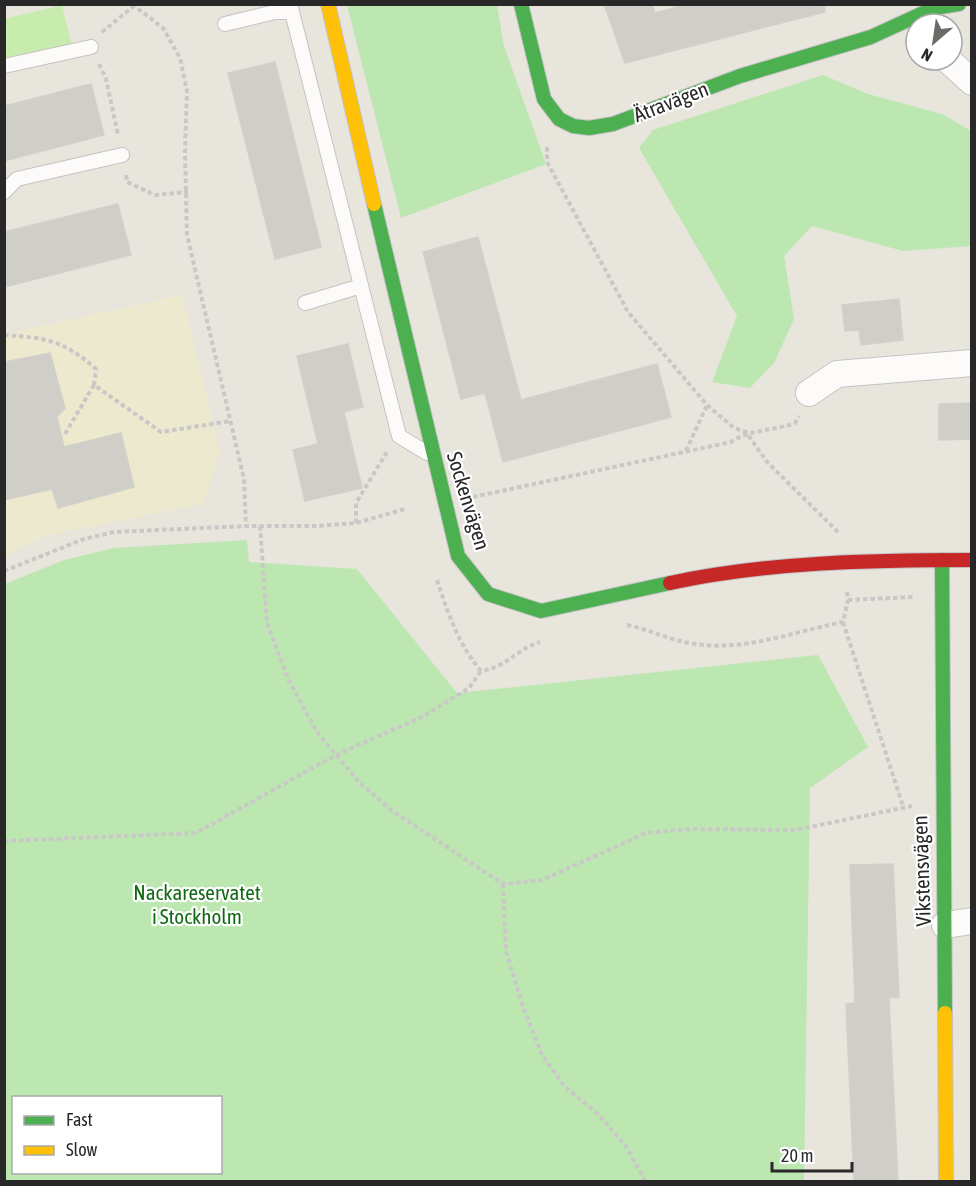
<svg xmlns="http://www.w3.org/2000/svg" width="976" height="1186" font-family="'Asap Condensed',sans-serif">
	<style>
		.education { fill: #ece9cf }
		.green { fill: #bce7b1; fill-rule: evenodd }
		.pitch { fill: #c8ecae }
		.building { fill: #d0cec8; stroke: #d2d0c9; stroke-width: 1.5 }
		.lines { fill: none; stroke-linecap: round; stroke-linejoin: round }
		.lane-casing { stroke: #c4c3c3; stroke-width: 16 }
		.street-casing { stroke: #c4c3c3; stroke-width: 28 }
		.fast-casing { stroke: #c4c3c3; stroke-width: 16 }
		.slow-casing { stroke: #c4c3c3; stroke-width: 16 }
		.jam-casing { stroke: #c4c3c3; stroke-width: 16 }
		.path { stroke: #c9c8c7; stroke-width: 4; stroke-dasharray: 4.5 3; stroke-linecap: butt }
		.lane { stroke: #fcfbfa; stroke-width: 14 }
		.street { stroke: #fcfbfa; stroke-width: 26 }
		.fast { stroke: #4caf50; stroke-width: 14 }
		.slow { stroke: #ffc107; stroke-width: 14 }
		.jam { stroke: #c62828; stroke-width: 14 }
		.labels { text-anchor: middle; stroke-width: 4.5; stroke-linejoin: round; paint-order: stroke }
		.street-label { font-size: 21px; fill: #282828; stroke: #fff }
		.park-label { font-size: 21px; fill: #136a15; stroke: #fff }
	</style>
	<rect width="100%" height="100%" fill="#e8e5dc"/>
	<!-- education -->
	<path class="education" d="M182,295L220,452L203,504L49,535L5,556L4,334Z"/>
	<!-- green -->
	<path class="green" d="M347,5H497L504,46L546,164L401,218Z
		M823,75L868,94L942,114L971,131V246L903,251L812,226L784,256L794,319L774,363L750,388L712,382L737,316L639,148L653,130Z
		M247,540L249,562L357,569L457,693L818,655L868,747L810,788L804,1181H5V584L64,560L114,548ZM14,1098H220V1172H14Z"/>
	<!-- pitch -->
	<path class="pitch" d="M62,5L73,50L4,60V19Z"/>
	<!-- building -->
	<path class="building" d="M604,4H652L655,13L688,4H824L825,12L625,63Z
		M275,62L321,247L275,259L228,73Z
		M91,84L104,135L4,161V106Z
		M118,204L131,255L4,287V232Z
		M478,237L521,400L657,364L671,417L503,462L485,393L461,399L423,252Z
		M899,299L903,340L861,345L859,330L845,331L842,305Z
		M348,344L363,407L344,412L362,488L305,501L293,450L318,444L297,356Z
		M50,353L65,408L57,417L64,447L121,433L134,487L58,508L52,489L4,500V362Z
		M972,403V439L939,440V404Z
		M893,864L899,997L889,998L898,1182H854L846,1004L855,1003L850,865Z"/>
	<g class="lines">
		<!-- lane casing -->
		<g class="lane-casing">
			<path id="lane" d="M290,4L399,436L427,453
				M225,24L275,12H292
				M4,66L91,47
				M4,192L17,179L122,155
				M305,303L361,286"/>
		</g>
		<!-- street casing -->
		<g class="street-casing">
			<path id="street" d="M948,60L972,82
				M809,393L837,374L972,363
				M945,925L972,921"/>
		</g>
		<!-- fast casing -->
		<g class="fast-casing">
			<path id="fast" d="M521,4L544,99L559,119L573,126L589,128L613,124L740,76L871,37L934,8L959,4
				M374,204L458,556L488,594L541,611L670,583
				M942,560L945,1013"/>
		</g>
		<!-- slow casing -->
		<g class="slow-casing">
			<path id="slow" d="M328,4L374,204
				M945,1013L946,1182"/>
		</g>
		<!-- jam casing -->
		<g class="jam-casing">
			<path id="jam" d="M670,583C768,562 872,560 972,560"/>
		</g>
		<!-- path -->
		<path class="path" d="M132,4L163,28L180,58L187,91L185,152L187,235L244,479L246,526
			M102,32L134,6
			M99,64L106,79L118,135
			M547,147V162L628,312L707,405L734,428L746,432L767,462L839,533
			M126,175L127,182L155,195L188,192
			M4,335C47,338 63,340 96,369L94,385
			M65,434L94,385L161,432L231,421
			M686,451L707,405
			M473,497L731,442C753,428 770,432 795,423L799,416
			M356,523V503L387,452
			M260,526L267,623L288,679L317,732L359,782L391,810L503,884L542,880L646,833L692,829L795,830L912,806
			M4,571L84,539L114,532L246,526H316L356,523L405,509
			M437,580C448,613 458,644 481,671C507,667 517,649 540,642
			M848,600L913,597
			M843,622L903,806
			M627,625C648,629 667,639 689,643C742,653 792,632 843,622L848,600L847,591
			M4,841L196,833L336,755L424,716L469,688L481,671
			M503,884L506,951L523,1007L542,1055L565,1087L597,1113L625,1145L646,1182"/>
		<!-- lane -->
		<use href="#lane" class="lane"/>
		<!-- street -->
		<use href="#street" class="street"/>
		<!-- fast -->
		<use href="#fast" class="fast"/>
		<!-- slow -->
		<use href="#slow" class="slow"/>
		<!-- jam -->
		<use href="#jam" class="jam"/>
	</g>
	<g class="labels">
		<!-- street labels -->
		<g class="street-label">
			<text transform="translate(671 102) rotate(-21)" y="7">Ätravägen</text>
			<text transform="translate(468 501) rotate(73)" y="7">Sockenvägen</text>
			<text transform="translate(922 871) rotate(-92)" y="7">Vikstensvägen</text>
		</g>
		<!-- park labels -->
		<g class="park-label">
			<text x="197" y="900">Nackareservatet<tspan x="197" dy="24">i Stockholm</tspan></text>
		</g>
	</g>
	<!-- border -->
	<rect width="976" height="1186" fill="none" stroke="#282828" stroke-width="12"/>
	<!-- legend -->
	<rect x="12" y="1096" width="210" height="78" fill="#ffffff" stroke="#a9a9a9" stroke-width="1.5"/>
	<rect x="24" y="1116" width="30" height="9" fill="#4caf50" stroke="#a9a9a9" stroke-width="1.5"/>
	<text x="66" y="1126" font-size="18" fill="#282828">Fast</text>
	<rect x="24" y="1146" width="30" height="9" fill="#ffc107" stroke="#a9a9a9" stroke-width="1.5"/>
	<text x="66" y="1156" font-size="18" fill="#282828">Slow</text>
	<!-- north arrow -->
	<g transform="translate(934 42) rotate(209)"><circle r="28" fill="#ffffff" stroke="#a9a9a9" stroke-width="1.5"/>
	<path d="M0-4.5L10 22L0 15L-10 22Z" fill="#6b6a67"/>
	<text y="-9" font-size="16" font-weight="bold" text-anchor="middle" fill="#282828">N</text>
	</g>
	<!-- scale -->
	<path d="M772 1162v9h80v-9" fill="none" stroke="#282828" stroke-width="3"/>
	<text x="781" y="1162" font-size="18" fill="#282828" stroke="#ffffff" stroke-width="4.5" paint-order="stroke">20 m</text>
</svg>
